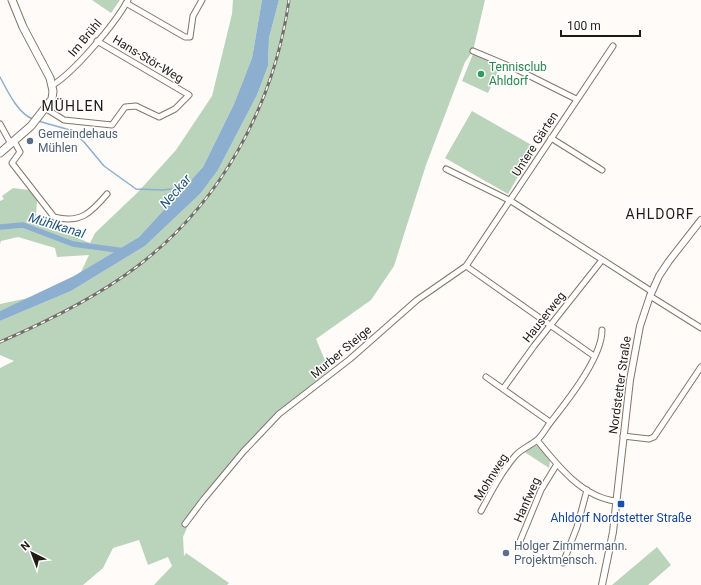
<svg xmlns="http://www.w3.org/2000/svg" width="701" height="585" font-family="Roboto,sans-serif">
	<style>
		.green { fill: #bad3bb }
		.water { fill: #8cafcf }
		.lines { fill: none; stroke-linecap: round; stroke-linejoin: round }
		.stream { stroke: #8cafcf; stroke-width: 1.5 }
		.canal { stroke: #8cafcf; stroke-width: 5.5 }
		.minor-casing { stroke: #857568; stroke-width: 7 }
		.tertiary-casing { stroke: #857568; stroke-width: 8 }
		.secondary-casing { stroke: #857568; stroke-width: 9 }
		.minor { stroke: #fff; stroke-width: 5 }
		.tertiary { stroke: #fff; stroke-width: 6 }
		.secondary { stroke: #fff; stroke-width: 7 }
		.rail-casing { stroke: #726d68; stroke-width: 3 }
		.rail { stroke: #fff; stroke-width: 1.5; stroke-dasharray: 4.5; stroke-linecap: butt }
		.leisure-dot { fill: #2e9e5b; stroke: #fff; stroke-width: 1.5 }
		.service-dot { fill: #5c6f8a; stroke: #fff; stroke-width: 1.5 }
		.transit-dot { fill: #1a4fb4; stroke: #fff; stroke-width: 1.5 }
		.labels { text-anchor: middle; stroke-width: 3; stroke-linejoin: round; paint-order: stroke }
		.street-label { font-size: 12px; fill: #201a14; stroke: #fff }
		.leisure-label { font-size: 12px; fill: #27864d; stroke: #fff; text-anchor: start }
		.service-label { font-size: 12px; fill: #4e5e75; stroke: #fff; text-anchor: start }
		.transit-label { font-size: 12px; fill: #164399; stroke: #fff }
		.water-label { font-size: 13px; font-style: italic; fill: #1d537e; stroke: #fff }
		.quarter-label { font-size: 14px; letter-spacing: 1px; fill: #201a14; stroke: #fff }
	</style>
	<rect width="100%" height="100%" fill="#fefbf8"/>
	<!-- green -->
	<path class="green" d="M92,0H120L111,13Z
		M233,0H262L252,58L234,104L203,167L139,237L81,272L89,255L57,257L55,248L18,237L1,241L0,244V201L4,199L2,196L13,188L29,190L37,200L36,216L33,220L90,243L95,233L138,192L176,150L212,96L232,14Z
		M279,0H485L473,51L465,62L426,165L394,266L371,300L316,339L329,370L267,422L200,498L183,537L184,556L186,553L229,583L227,585H154L172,566L168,557L148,565L139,540L113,548L103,568L83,585H0V368L14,361L0,355V321L71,291L145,246L201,193L218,170L257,95L268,66L269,38Z
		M473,54L500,66L488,93L462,81Z
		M472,111L535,147L508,194L445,158Z
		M33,297L0,311V304Z
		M534,445L539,446L550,461L549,468L523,451Z
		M657,547L671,565L648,585H612Z"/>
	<!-- water -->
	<path class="water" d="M262,0H279L269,38L268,66L257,95L218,170L201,193L145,246L71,291L0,321V311L74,276L139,237L203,167L234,104L252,58Z"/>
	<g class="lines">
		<!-- stream -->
		<path class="stream" d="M0,77C7,90 18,114 33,119
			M38,121L70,130L84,142L104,166L136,189L163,190L187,187"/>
		<!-- canal -->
		<path class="canal" d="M0,227L23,225L73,244L125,251"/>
		<!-- minor casing -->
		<g class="minor-casing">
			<path id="minor" d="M126,3L185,37H190L193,16L202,0
				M473,51L516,69L576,99
				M53,85C75,71 115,24 128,0
				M45,108L64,120L112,125L125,107L136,106L159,117L175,109L189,95L97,41
				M0,124L11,144
				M551,138L602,170
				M14,141L20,152L12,163L54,217C80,224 91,213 107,194
				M446,169L511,201L651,291
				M466,266L594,356
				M650,296L701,328
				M486,377L550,422
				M503,389L534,346L602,260
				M623,436L649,439L654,437L701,367
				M537,440C557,465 582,497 616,501
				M481,511C491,492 501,473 515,456C521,449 530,446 537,440C542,436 546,428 550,423C567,401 602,358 602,330
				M185,524L203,500L243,452L279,414L350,359L417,300L466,266L613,46
				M518,546L541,490L557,464
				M563,563L577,527L587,490"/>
		</g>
		<!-- tertiary casing -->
		<g class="tertiary-casing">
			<path id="tertiary" d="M602,585L613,532L630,380L640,326L650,296L659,276L669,261L701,220"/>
		</g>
		<!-- secondary casing -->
		<g class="secondary-casing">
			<path id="secondary" d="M0,153L31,126L52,99L53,91L50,78L23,27L12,0"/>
		</g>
		<!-- minor -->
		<use href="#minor" class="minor"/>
		<!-- tertiary -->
		<use href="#tertiary" class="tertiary"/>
		<!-- secondary -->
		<use href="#secondary" class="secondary"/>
		<!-- rail casing -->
		<g class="rail-casing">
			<path id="rail" d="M0,342C46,322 95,298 135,268C221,204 274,105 289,0"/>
		</g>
		<!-- rail -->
		<use href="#rail" class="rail"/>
	</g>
	<!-- markers -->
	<circle class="leisure-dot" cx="481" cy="74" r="4"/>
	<g class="service-dot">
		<circle cx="30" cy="141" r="4"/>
		<circle cx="506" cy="553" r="4"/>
	</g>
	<rect class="transit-dot" x="617" y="500" width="8" height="8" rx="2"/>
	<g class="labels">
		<!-- street labels -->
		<g class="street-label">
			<text transform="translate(85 38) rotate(-50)" y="4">Im Brühl</text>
			<text transform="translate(148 59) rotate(31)" y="4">Hans-Stör-Weg</text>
			<text transform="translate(535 144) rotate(-57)" y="4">Untere Gärten</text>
			<text transform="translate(544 317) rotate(-52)" y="4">Hauserweg</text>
			<text transform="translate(341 352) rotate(-40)" y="4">Murber Steige</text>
			<text transform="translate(620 385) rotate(-82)" y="4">Nordstetter Straße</text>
			<text transform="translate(491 477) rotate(-58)" y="4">Mohnweg</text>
			<text transform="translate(527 500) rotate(-66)" y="4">Hanfweg</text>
		</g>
		<!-- leisure labels -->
		<g class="leisure-label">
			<text x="489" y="71">Tennisclub<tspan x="489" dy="14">Ahldorf</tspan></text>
		</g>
		<!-- service labels -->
		<g class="service-label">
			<text x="38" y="138">Gemeindehaus<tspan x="38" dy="14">Mühlen</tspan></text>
			<text x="514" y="550">Holger Zimmermann.<tspan x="514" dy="14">Projektmensch.</tspan></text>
		</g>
		<!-- transit labels -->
		<g class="transit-label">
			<text x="621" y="522">Ahldorf Nordstetter Straße</text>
		</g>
		<!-- water labels -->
		<g class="water-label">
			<text transform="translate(175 191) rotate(-49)" y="5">Neckar</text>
			<text transform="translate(57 225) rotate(17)" y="5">Mühlkanal</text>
		</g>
		<!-- quarter labels -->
		<g class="quarter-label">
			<text x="73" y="111">MÜHLEN</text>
			<text x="660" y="219">AHLDORF</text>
		</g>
	</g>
	<!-- north arrow -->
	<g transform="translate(32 553) rotate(318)" stroke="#ffffff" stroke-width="3" paint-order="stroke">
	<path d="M0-3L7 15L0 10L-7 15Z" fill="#201a14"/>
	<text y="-6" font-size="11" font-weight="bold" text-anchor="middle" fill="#201a14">N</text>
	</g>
	<!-- scale -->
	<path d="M561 30v6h79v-6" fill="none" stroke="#201a14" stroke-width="2"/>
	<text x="567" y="30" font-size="12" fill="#201a14" stroke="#ffffff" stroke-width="3" paint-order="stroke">100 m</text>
</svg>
